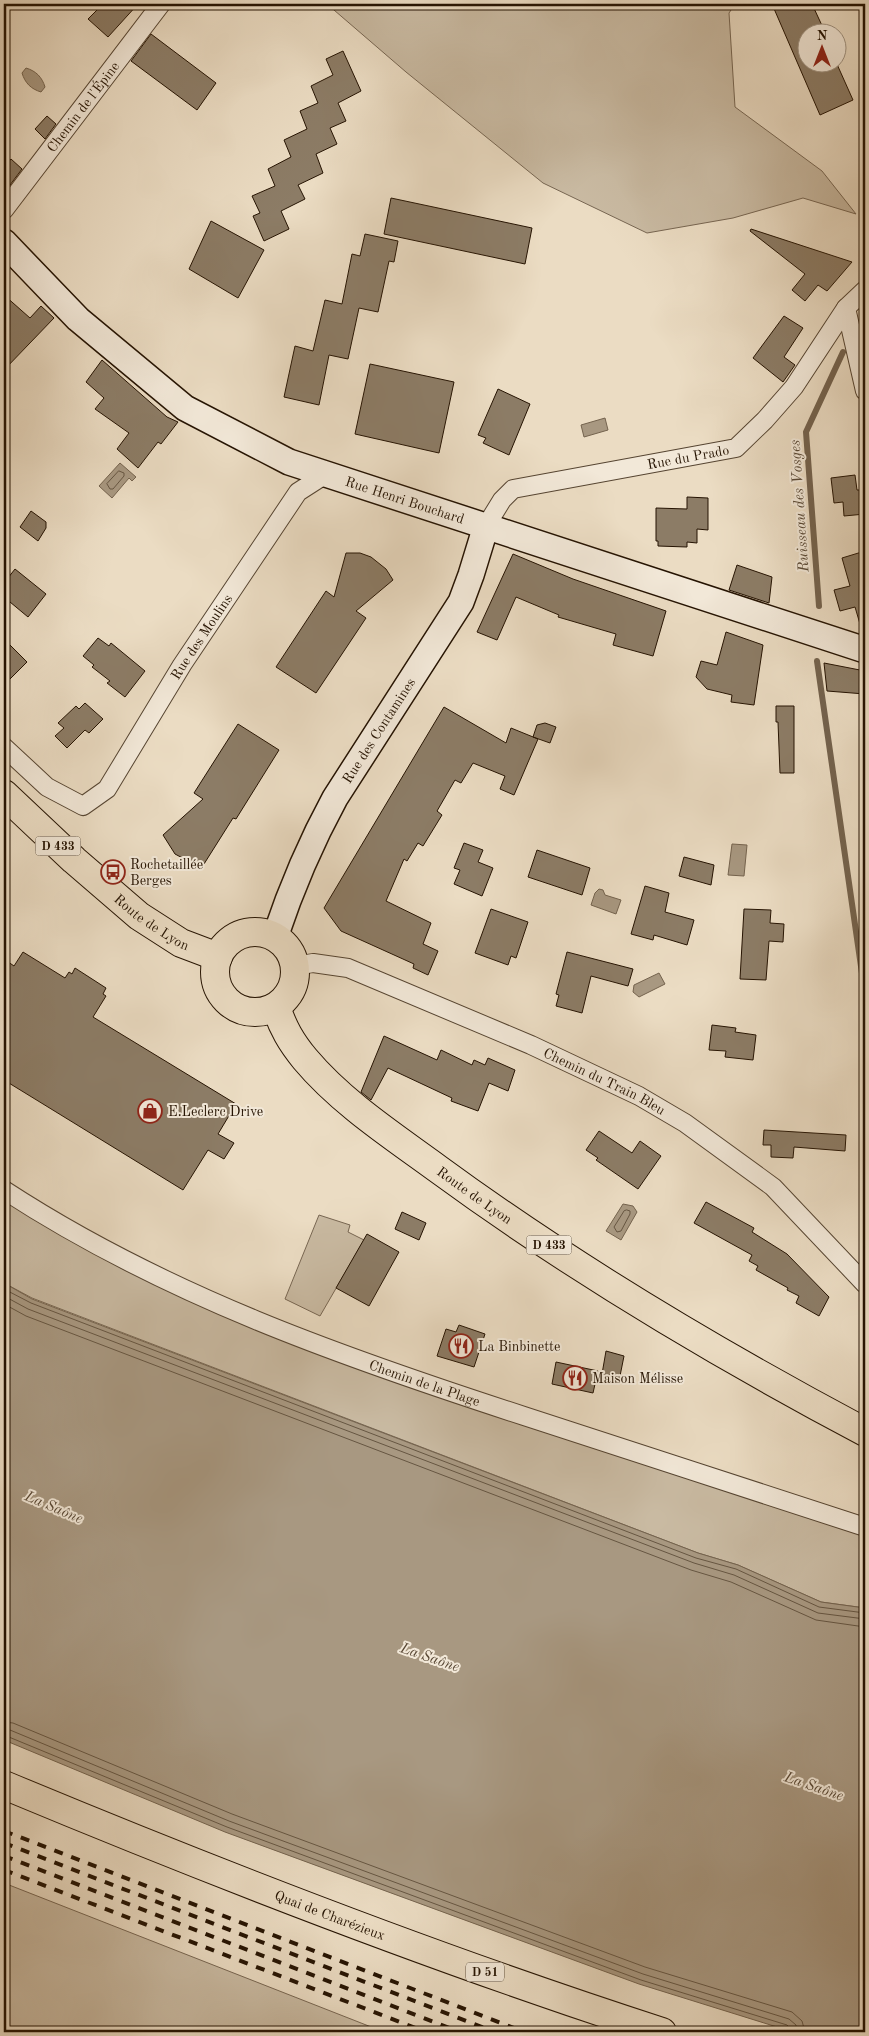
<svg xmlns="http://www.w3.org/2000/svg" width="869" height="2036" font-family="'Old Standard TT',serif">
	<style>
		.green { fill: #c9baa2; stroke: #776652 }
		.water { fill: #a89881; stroke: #74634e }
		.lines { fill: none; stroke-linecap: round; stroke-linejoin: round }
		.shore { stroke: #665642; stroke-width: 1 }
		.stream { stroke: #74634e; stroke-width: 6 }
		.building { fill: #8c7c66; stroke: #251302 }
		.street-casing { stroke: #564532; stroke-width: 20 }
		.secondary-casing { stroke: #251302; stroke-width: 28 }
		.primary-casing { stroke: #251302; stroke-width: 30 }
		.street { stroke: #f2e8d8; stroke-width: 18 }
		.secondary { stroke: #f2e8d8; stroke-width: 25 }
		.primary { stroke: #ebdcc3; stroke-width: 28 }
		.rail { stroke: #251302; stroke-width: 4; stroke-dasharray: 9 9; stroke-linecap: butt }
		.labels { text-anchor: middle; stroke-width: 4; stroke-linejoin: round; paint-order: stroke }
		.shield { fill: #f2e8d8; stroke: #625342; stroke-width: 1 }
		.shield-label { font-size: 12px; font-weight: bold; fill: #251302 }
		.street-label { font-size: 14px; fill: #251302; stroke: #f2e8d8 }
		.poi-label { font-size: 14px; fill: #251302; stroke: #f2e8d8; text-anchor: start }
		.water-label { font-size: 15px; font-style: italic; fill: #594835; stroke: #f2e8d8 }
	</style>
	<rect width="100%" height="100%" fill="#ebdcc3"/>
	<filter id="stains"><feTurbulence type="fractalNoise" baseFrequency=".004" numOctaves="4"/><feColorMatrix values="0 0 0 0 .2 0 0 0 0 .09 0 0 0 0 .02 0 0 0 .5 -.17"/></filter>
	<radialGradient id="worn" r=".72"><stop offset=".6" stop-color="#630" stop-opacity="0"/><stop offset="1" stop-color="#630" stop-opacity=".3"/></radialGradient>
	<!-- green -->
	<path class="green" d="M327,4H735L729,13L735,107L822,171L856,214L803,198L733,218L647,233L543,183L406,72Z
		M4,1193L242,1322L865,1531V1608L821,1602L738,1565L698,1553L32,1298L4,1283Z
		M319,1215L350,1225L348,1232L364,1240L320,1316L285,1299Z
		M4,1883L384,2032H4Z"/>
	<!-- water -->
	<path class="water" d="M26,68C36,71 42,77 45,87L41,92C31,89 25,83 22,73Z
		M605,418L608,430L584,437L581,425Z
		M120,463L136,477L132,481L129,478L112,498L99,486Z
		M732,844L747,845L744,876L728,875Z
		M599,889L603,890L605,895L621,900L616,914L591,905L595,893Z
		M659,973L665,984L639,997L633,992L634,985Z
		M623,1204L633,1206L637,1212L621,1240L606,1231Z
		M4,1283L32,1299L698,1553L738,1565L821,1602L865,1608V2032H793L639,1984L225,1832L4,1740Z"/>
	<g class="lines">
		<!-- shore -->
		<path class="shore" d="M119,471L124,473V476L113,489H110L107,484Z
			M627,1210L630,1211V1214L621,1231L617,1232L614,1227L624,1211Z
			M4,1289L31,1303L696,1558L736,1569L819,1607L865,1613
			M4,1296L28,1309L694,1563L734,1575L818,1613L865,1619
			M4,1304L26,1316L691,1570L731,1582L816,1620L865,1627
			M4,1722L13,1723L232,1814L645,1967L792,2012L802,2021L805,2032
			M4,1729L10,1730L229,1821L643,1974L789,2019L796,2025L797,2032
			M4,1735L227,1827L641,1980L787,2025L790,2028L791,2032"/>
		<!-- stream -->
		<path class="stream" d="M819,606L806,432L843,352
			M817,661L865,994"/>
	</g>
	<!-- building -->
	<path class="building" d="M103,4H138L108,37L88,19Z
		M772,4H812L825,32H806V62H836L853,100L820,115Z
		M151,34L216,83L197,110L131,61Z
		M343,51L361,91L338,103L346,121L330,128L337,144L316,154L323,173L298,185L305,199L281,211L289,229L264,241L253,216L260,213L252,196L275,186L268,169L291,157L284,140L307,129L300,111L318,103L311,86L333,75L326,59Z
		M47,116L56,124L45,139L35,129Z
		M11,159L22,169L4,193V167Z
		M391,198L532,228L525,264L384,234Z
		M211,221L264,250L238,298L189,269Z
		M751,229L852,262L827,291L818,285L805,301L792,290L805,274L750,231Z
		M365,234L398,241L394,262L389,261L378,312L359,308L348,359L329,355L319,405L284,397L295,346L313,351L325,300L342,304L352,254L360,256Z
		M4,295L30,318L41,306L54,318L4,370Z
		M784,316L803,328L784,357L795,365L783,382L753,358Z
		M102,360L167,417L178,422L161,444L158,442L138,468L117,449L129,433L95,409L104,398L86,382Z
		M370,364L454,382L439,453L355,434Z
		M498,389L530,404L509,455L483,443L486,438L478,435Z
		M855,475L857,490H862L865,514L844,516L843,502L834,503L831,478Z
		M687,497L708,498V530L697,529V543L687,542V547L658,546V541H656V508L687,509Z
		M31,511L46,522V528L38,541L20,527Z
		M865,551V623L860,624L855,607L840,611L834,590L850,586L842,558Z
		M346,553H360L371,557L386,569L393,580L356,611L366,618L316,693L276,667L326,591L334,597Z
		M513,554L573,579L666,611L653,656L613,645L616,634L558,617L559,615L516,597L497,640L477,632Z
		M737,565L772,577L769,603L729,590Z
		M15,569L46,594L28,617L4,597V583Z
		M726,632L763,645L754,705L731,702L732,695L707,689L696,677L701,661L717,665Z
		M98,638L109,646L111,643L145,671L125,697L107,683L110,681L92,667L94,665L83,656Z
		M4,639L27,662L4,685Z
		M824,663L865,671V694L827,691Z
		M85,703L103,719L89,733L85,730L67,748L55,736L64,728L58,723L76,706L79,709Z
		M776,706H794V773H780L778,722H776Z
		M444,707L506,743L511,728L538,739L514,795L500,789L505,776L473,763L461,783L455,780L437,811L442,815L423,846L418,843L407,861L404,859L386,901L431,923L423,944L438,951L428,975L413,968L414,964L341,931L324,908Z
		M545,723L556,727L550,743L533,737L537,725Z
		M238,724L279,750L236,819L233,818L204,864L190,862L175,854L163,835L203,799L194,793Z
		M464,843L483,850L478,862L493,868L482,896L454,884L460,870L454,868Z
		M537,850L590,868L582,895L528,877Z
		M684,857L714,865L711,885L679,876Z
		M645,886L669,893L665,912L694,920L687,945L654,935L653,940L631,934Z
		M491,909L528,922L516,958L511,956L508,965L475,953Z
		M744,909L771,910L770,923L784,924L783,942L769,941L766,980L740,979Z
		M23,952L65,978L69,972L72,974L75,968L106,988L103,994L106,996L93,1017L236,1104L218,1134L234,1143L224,1159L208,1150L183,1190L4,1080V959L14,966Z
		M567,952L633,969L628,986L591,976L582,1013L556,1006L559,995L556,994Z
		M712,1025L736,1028L735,1032L756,1035L753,1060L725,1057L726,1051L709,1050Z
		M384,1036L437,1060L441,1050L472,1065L474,1060L485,1065L488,1058L515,1070L508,1091L489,1083L478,1111L451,1101L452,1098L388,1068L371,1100L361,1092Z
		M764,1130L846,1135L845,1151L794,1147L793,1158L771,1157V1145H763Z
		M599,1131L632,1153L640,1141L661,1156L638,1189L596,1160L598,1158L586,1150Z
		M706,1202L754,1228L752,1232L787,1254L829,1297L819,1316L796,1303L799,1296L787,1290L788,1288L756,1270L758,1266L749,1261L752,1255L694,1223Z
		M402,1212L426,1223L419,1240L395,1229Z
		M367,1234L399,1252L369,1306L336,1288Z
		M459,1325L485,1334L474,1367L437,1356L446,1329L456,1332Z
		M606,1351L624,1356L620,1376L602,1374Z
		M556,1362L598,1371L593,1393L552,1384Z"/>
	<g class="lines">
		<!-- street casing -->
		<g class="street-casing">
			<g id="street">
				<path id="s1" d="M4,210L161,4"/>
				<path d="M846,308L865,391"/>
				<path id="s2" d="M486,526L502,500L513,489L736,448L765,420L794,387L846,308L865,290"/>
				<path id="s3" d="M4,747L47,787L83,806L107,789L182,665L298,492L326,474"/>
				<path id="s4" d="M295,966L313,963L348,968L531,1045L639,1096L685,1123L773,1187L865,1284"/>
				<path id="s5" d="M4,1190C165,1295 342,1357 524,1416C638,1453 751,1490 865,1527"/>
			</g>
		</g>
		<!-- secondary casing -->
		<g class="secondary-casing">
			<g id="secondary">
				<path id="s6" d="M4,242L78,319L185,408L289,462L865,650"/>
				<path id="s7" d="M275,937C291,889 311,842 335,798L461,602L471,575L486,526"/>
			</g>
		</g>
		<!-- primary casing -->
		<g class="primary-casing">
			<g id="primary">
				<path id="s8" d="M4,794L74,860L139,916L181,943L218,957"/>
				<circle cx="255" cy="972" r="40"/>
				<path id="s9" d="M276,1007C283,1028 291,1042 305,1059C342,1103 393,1136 438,1169C573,1268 718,1354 865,1432"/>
				<path id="s10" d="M4,1785C220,1875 439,1960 662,2032"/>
			</g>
		</g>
		<!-- street -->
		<use href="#street" class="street"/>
		<!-- secondary -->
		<use href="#secondary" class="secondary"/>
		<!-- primary -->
		<use href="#primary" class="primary"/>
		<!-- rail -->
		<path class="rail" d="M4,1831L524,2032
			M4,1843L495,2032
			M4,1856L460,2032
			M4,1870L426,2032"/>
	</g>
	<!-- icons -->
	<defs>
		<g id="bus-ring" transform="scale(1.25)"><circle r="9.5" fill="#f2e8d8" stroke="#8f2418" stroke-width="1.5"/><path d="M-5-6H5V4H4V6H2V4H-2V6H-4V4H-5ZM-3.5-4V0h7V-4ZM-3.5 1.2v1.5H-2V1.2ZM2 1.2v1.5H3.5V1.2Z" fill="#8f2418"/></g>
		<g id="shop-ring" transform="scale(1.25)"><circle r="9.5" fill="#f2e8d8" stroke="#8f2418" stroke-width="1.5"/><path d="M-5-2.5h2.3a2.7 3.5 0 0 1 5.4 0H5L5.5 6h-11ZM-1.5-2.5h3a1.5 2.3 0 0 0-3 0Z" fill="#8f2418"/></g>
		<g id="restaurant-ring" transform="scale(1.25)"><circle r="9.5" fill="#f2e8d8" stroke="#8f2418" stroke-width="1.5"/><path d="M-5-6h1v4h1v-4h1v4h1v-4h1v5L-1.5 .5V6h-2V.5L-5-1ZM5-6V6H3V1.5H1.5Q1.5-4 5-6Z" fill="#8f2418"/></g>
	</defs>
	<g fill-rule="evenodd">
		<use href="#bus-ring" x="113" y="872"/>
		<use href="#shop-ring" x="150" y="1111"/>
		<use href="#restaurant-ring" x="461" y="1346"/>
		<use href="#restaurant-ring" x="575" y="1378"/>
	</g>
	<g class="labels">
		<!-- shield labels -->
		<g class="shield">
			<rect x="35.5" y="836.5" width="45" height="19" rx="4"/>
			<rect x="526.5" y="1235.5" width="45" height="19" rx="4"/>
			<rect x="466" y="1962.5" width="38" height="19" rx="4"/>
		</g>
		<g class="shield-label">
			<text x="58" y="850">D 433</text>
			<text x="549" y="1249">D 433</text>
			<text x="485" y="1976">D 51</text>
		</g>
		<!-- street labels -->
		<g class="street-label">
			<text dy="5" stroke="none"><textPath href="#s1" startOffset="130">Chemin de l'Épine</textPath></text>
			<text dy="5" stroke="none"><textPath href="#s2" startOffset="224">Rue du Prado</textPath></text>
			<text dy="5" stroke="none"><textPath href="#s6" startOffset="485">Rue Henri Bouchard</textPath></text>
			<text dy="5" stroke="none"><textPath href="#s3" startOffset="308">Rue des Moulins</textPath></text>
			<text dy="5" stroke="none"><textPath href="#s7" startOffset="232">Rue des Contamines</textPath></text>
			<text dy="5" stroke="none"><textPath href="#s8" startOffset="196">Route de Lyon</textPath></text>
			<text dy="5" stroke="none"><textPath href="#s4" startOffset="334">Chemin du Train Bleu</textPath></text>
			<text dy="5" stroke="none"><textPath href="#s9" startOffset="278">Route de Lyon</textPath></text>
			<text dy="5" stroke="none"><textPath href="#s5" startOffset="464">Chemin de la Plage</textPath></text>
			<text dy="5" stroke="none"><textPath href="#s10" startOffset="351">Quai de Charézieux</textPath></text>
		</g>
		<!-- poi labels -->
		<g class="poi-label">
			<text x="130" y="869">Rochetaillée<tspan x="130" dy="16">Berges</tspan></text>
			<text x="168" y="1116">E.Leclerc Drive</text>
			<text x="478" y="1351">La Binbinette</text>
			<text x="592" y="1383">Maison Mélisse</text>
		</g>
		<!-- water labels -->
		<g class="water-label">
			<text transform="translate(799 506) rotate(-94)" y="5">Ruisseau des Vosges</text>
			<text transform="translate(54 1507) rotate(23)" y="5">La Saône</text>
			<text transform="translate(430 1657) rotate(19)" y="5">La Saône</text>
			<text transform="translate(814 1786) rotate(19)" y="5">La Saône</text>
		</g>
	</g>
	<!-- margin -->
	<rect width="869" height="2036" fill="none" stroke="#ebdcc3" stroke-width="20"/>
	<rect x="5" y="5" width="859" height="2026" fill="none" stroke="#251302" stroke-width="2.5"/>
	<rect x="10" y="10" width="849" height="2016" fill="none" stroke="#251302"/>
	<!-- north arrow -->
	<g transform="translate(822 48)"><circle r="24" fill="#f2e8d8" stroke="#a09382"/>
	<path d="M0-4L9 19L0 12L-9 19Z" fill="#8f2418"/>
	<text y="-8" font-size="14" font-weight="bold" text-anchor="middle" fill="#251302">N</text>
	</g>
	<rect width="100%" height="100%" filter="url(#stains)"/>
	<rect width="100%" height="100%" fill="url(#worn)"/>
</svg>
